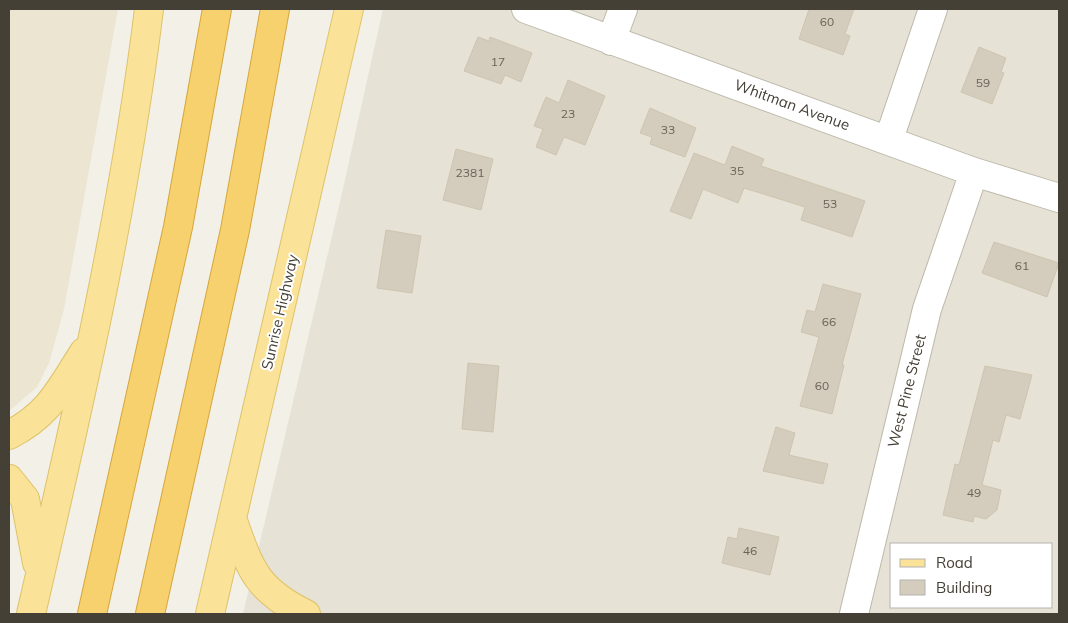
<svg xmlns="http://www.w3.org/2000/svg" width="1068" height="623" font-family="Mulish,sans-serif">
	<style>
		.residential { fill: #e6e2d5; fill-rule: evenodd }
		.education { fill: #ebe5d1 }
		.building { fill: #d4ccbc; stroke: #cec4b0 }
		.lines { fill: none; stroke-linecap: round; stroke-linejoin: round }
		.minor-casing { stroke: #bdb8aa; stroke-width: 30 }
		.major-casing { stroke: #dec269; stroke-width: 30 }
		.highway-casing { stroke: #d6a63d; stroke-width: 30 }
		.minor { stroke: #fff; stroke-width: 28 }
		.major { stroke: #fae398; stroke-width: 28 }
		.highway { stroke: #f7d16d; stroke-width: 28 }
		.labels { text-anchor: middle; stroke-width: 4; stroke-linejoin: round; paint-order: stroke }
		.number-label { font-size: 12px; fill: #696358 }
		.street-label { font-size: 15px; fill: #454036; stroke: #fff }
	</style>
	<rect width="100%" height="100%" fill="#f2f0e7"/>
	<!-- residential -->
	<path class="residential" d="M383,9H1059V614H243L340,202ZM892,544H1052V607H892Z"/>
	<!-- education -->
	<path class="education" d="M9,9H118L64,309L49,363L37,387L9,411Z"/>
	<!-- building -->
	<path class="building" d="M809,9H854L845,34L850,36L843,55L799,39Z
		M478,37L489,41L490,37L532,53L521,82L505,75L501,84L464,71Z
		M979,47L1006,58L1001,72L1004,73L992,104L961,92Z
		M568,80L605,96L585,145L564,137L556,155L536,147L543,129L534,126L546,97L559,103Z
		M650,108L696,128L685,157L650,144L652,137L640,133Z
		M732,146L764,159L761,166L865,201L852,237L801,220L805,207L744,188L738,203L703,189L691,219L670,211L694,153L725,165Z
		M456,149L493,159L481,210L443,200Z
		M386,230L421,236L412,293L377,288Z
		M994,242L1059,263L1047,297L982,273Z
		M823,284L861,294L842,365H844L832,414L800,406L819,337L801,332L807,310L815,312Z
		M468,363L499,366L493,432L462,429Z
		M985,366L1032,375L1020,419L1006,415L999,442L993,440L982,485L1001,490L997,510L986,519L974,516L973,522L943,515L955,464L959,465Z
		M776,427L795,433L789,455L828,464L823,484L763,471Z
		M739,528L779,537L770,575L722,563L728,537L737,539Z"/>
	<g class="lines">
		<!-- minor casing -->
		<g class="minor-casing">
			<path id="minor" d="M526,9L974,172L1059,198
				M611,41L623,9
				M889,139L933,9
				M854,614L927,309L974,172"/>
		</g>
		<!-- major casing -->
		<g class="major-casing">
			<path id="major" d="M9,435C50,414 60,389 84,352
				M9,479L25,499L37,563
				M232,518C250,569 256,590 306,614
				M31,614C77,414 124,213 149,9
				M210,614L349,9"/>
		</g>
		<!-- highway casing -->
		<g class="highway-casing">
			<path id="highway" d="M92,614L178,227L217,9
				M150,614L235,230L275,9"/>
		</g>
		<!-- minor -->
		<use href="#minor" class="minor"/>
		<!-- major -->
		<use href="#major" class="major"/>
		<!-- highway -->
		<use href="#highway" class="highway"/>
	</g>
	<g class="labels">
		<!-- number labels -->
		<g class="number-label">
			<text x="827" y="26">60</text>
			<text x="498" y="66">17</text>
			<text x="983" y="87">59</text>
			<text x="568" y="118">23</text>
			<text x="668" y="134">33</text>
			<text x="737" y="175">35</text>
			<text x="470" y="177">2381</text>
			<text x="830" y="208">53</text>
			<text x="1022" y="270">61</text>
			<text x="829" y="326">66</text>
			<text x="822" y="390">60</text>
			<text x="974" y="497">49</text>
			<text x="750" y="555">46</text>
		</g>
		<!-- street labels -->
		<g class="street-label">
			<text transform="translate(792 105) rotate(20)" y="5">Whitman Avenue</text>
			<text transform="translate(280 312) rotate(-77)" y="5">Sunrise Highway</text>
			<text transform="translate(907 391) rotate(-76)" y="5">West Pine Street</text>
		</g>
	</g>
	<!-- border -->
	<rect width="1068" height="623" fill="none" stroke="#454036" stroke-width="20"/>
	<!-- legend -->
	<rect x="890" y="543" width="162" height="65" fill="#ffffff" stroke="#b5b3af"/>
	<rect x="900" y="559" width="25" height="8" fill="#fae398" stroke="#b5b3af"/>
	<text x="936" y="568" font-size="15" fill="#454036">Road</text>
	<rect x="900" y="580" width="25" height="15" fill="#d4ccbc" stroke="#b5b3af"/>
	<text x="936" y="593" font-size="15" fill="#454036">Building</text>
</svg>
